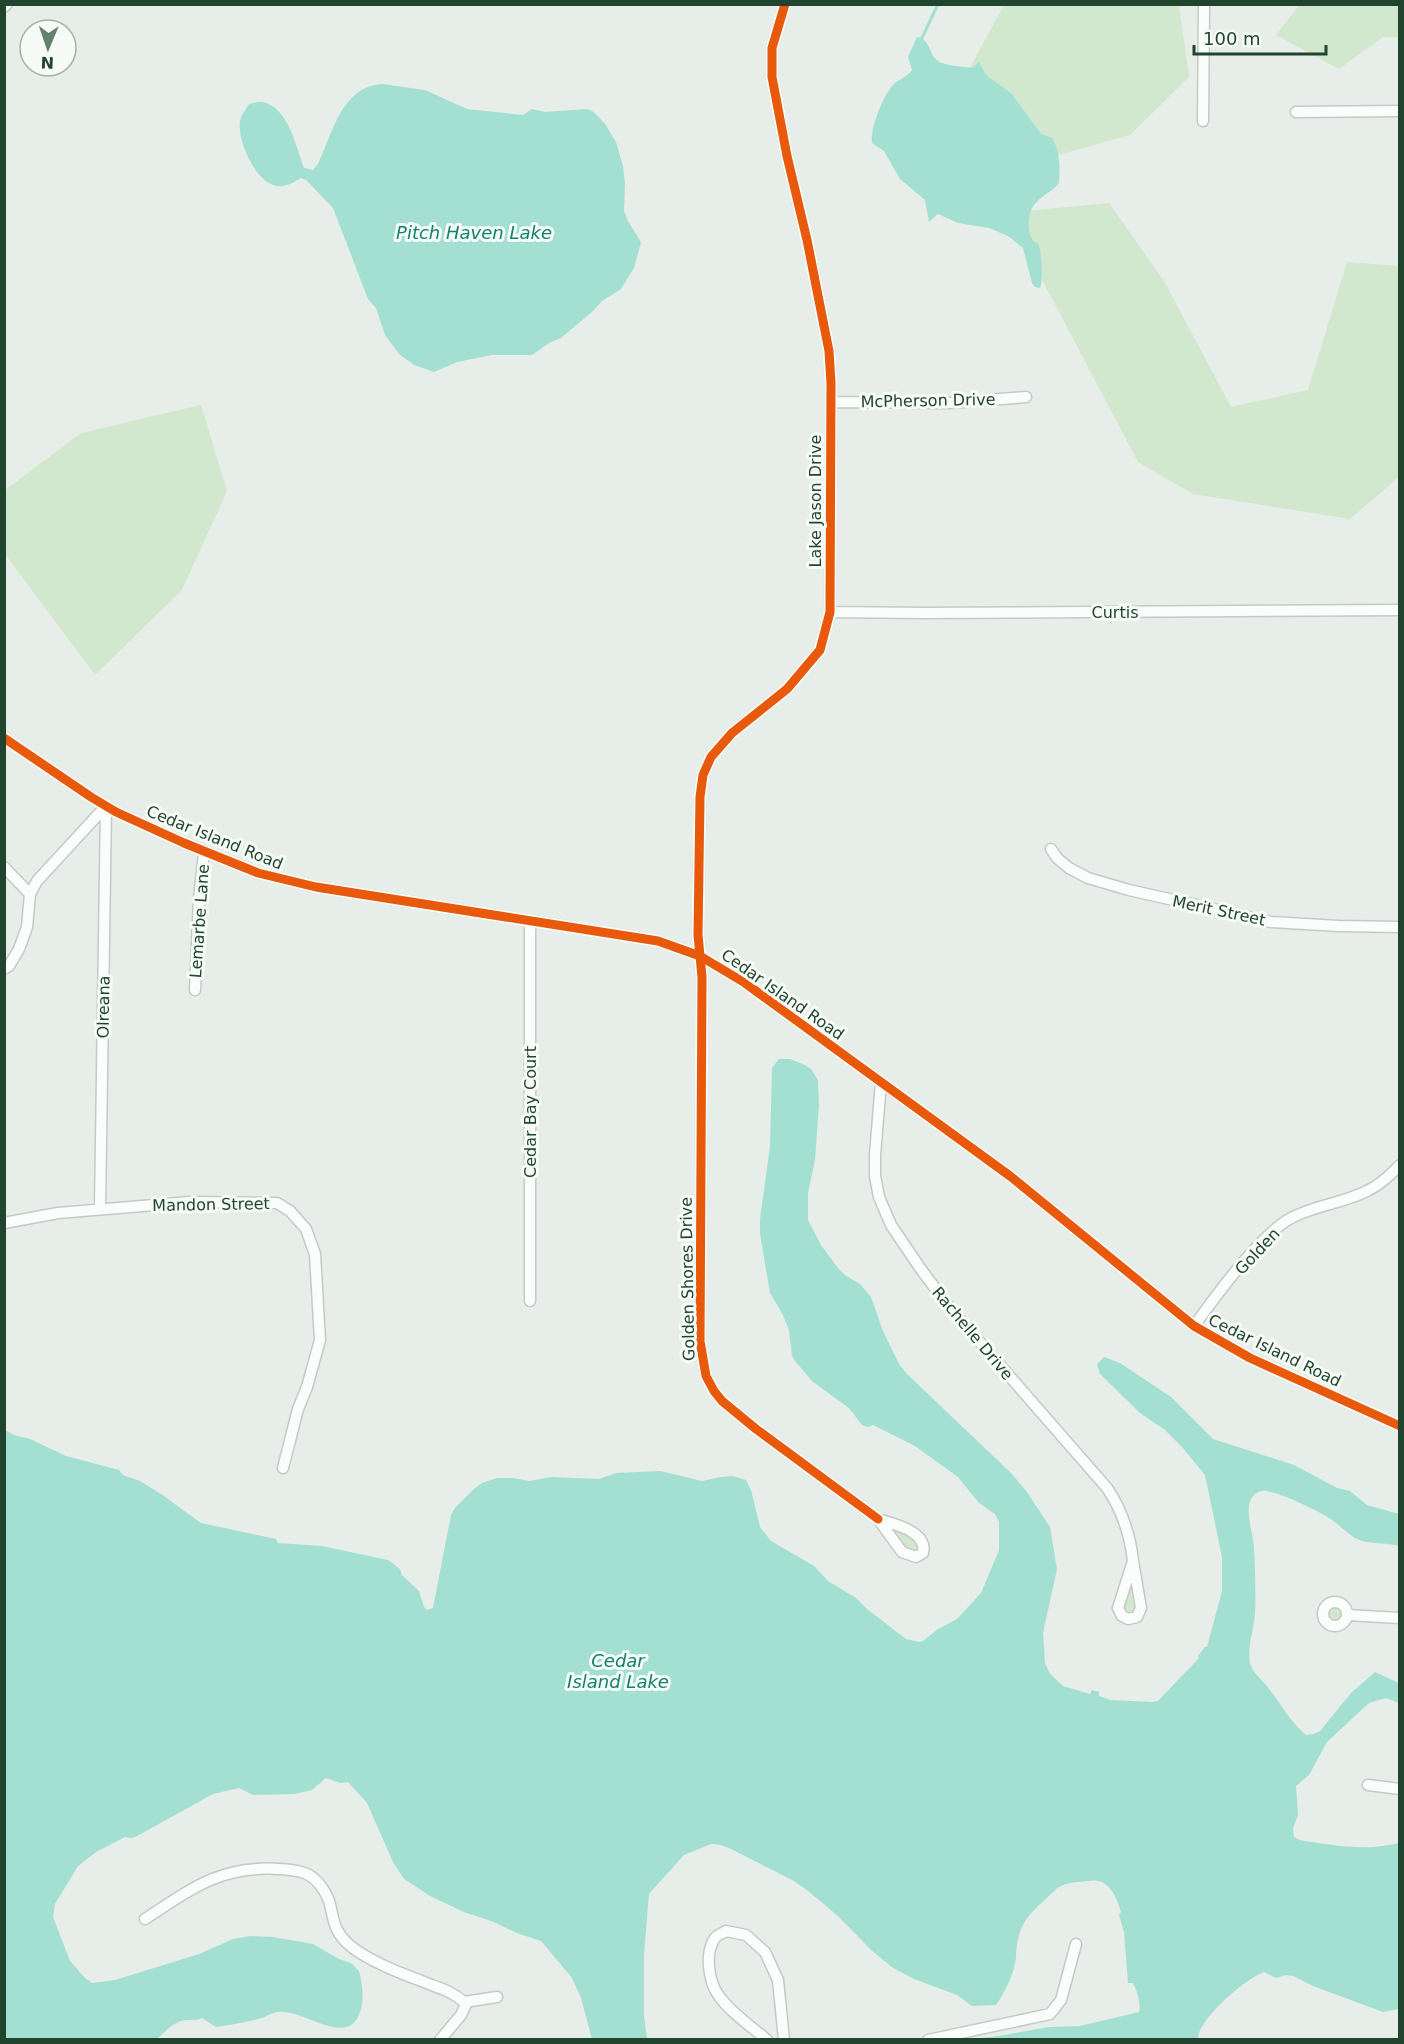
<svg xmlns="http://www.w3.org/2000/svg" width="1404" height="2044" font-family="'DejaVu Sans',sans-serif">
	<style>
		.green { fill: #d1e8cf }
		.water { fill: #a4e0d2 }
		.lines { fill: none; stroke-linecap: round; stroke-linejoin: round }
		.stream { stroke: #a4e0d2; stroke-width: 3 }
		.street-casing { stroke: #c4cac5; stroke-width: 13 }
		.street { stroke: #fbfcfc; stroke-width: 10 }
		.cycleway-casing { stroke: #f6fbf7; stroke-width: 13 }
		.cycleway { stroke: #e8590c; stroke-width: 9 }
		.labels { text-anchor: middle; stroke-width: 6; stroke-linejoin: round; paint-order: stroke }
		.street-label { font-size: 16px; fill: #21442e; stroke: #f6fbf7 }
		.water-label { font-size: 18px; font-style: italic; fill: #13826d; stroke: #f6fbf7 }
	</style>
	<rect width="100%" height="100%" fill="#e7ede8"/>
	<!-- green -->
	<path class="green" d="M1004,5H1179L1189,77L1130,135L1044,159L962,82Z
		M1299,5H1399V37H1383L1339,69L1276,35Z
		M1109,203L1164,281L1231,407L1308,390L1347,262L1399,266V477L1350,519L1193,494L1138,462L1007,213Z
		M201,405L227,491L182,590L95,675L5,554V490L81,433Z
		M892,1529L914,1538L919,1544L918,1552L906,1551Z
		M1131,1583L1137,1610L1131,1615L1124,1612L1123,1606Z
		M1328 1614a7 7 0 1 1 14 0a7 7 0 1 1-14 0Z"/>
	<!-- water -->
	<path class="water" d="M917,37C931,39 928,54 938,61C943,65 965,67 972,68L979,62L987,76L1011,93L1041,134L1052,138C1060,150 1060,168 1059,183C1051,193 1039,196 1032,208C1028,215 1027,234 1033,240C1037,246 1037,239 1039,246C1042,254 1043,283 1040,288L1035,287L1032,283L1023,248L1008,236L989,228L958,223L938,214L929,222L925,200L900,179L884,151L872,143C870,128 883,96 893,85C899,79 907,77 912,70L908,57Z
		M382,84L425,90L467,109L523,115L532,109L545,112L587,109L594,112L605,124L616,142L623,166L625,184L624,211L628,221L641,242L634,268L621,289L602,301L592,312L561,338L549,343L532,355H492L457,362L434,372L414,365L399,354L385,335L376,308L368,299L333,208L306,180L301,178C294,182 287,187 278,186C256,184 237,141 240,121C241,115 246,109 249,104C253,103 259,101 263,102C289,108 296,147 304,168L313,170L318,164C333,133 341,87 382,84Z
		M779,1059H790L805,1065L811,1069L818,1080L819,1105L815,1160L808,1193V1220L821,1245L838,1268L845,1275L860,1284L871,1297L883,1331L899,1364L907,1374L1011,1473L1027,1492L1050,1527L1057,1569L1043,1633L1045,1663L1050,1674L1063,1686L1090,1694L1092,1690L1099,1692V1696L1111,1700L1153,1702L1158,1701L1199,1658L1198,1656L1205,1647H1207L1222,1591V1557L1205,1475L1182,1447L1165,1430L1140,1413L1100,1374L1097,1364L1104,1357L1120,1363L1171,1397L1213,1439L1294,1465L1337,1488L1350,1491L1367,1505L1399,1514V1546C1385,1542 1368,1545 1355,1538C1346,1532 1338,1524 1329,1518C1319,1511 1273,1489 1262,1491C1238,1496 1254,1533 1254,1548C1255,1570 1256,1591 1255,1613C1254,1629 1247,1647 1250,1663C1252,1672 1260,1678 1266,1685C1280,1702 1289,1721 1306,1735L1314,1734L1320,1731L1351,1693L1375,1672L1399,1683V1703L1386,1698L1369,1703L1327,1742L1309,1775L1296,1786L1298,1815L1293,1828L1294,1837C1302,1842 1309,1841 1317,1843C1346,1847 1370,1850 1399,1843V2009L1383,2012L1313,1986L1293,1976L1286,1975L1276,1978L1264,1972C1246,1978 1197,2020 1198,2039H968L992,2037L1049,2027L1080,2026L1139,2012C1141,2003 1137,1991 1133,1983H1128L1124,1932L1119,1915L1121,1912C1116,1895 1108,1877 1088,1881C1079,1882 1069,1882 1061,1886C1056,1888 1054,1892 1050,1895C1037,1907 1024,1917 1019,1935C1017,1943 1016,1950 1016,1958C1014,1974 1005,1992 996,2005L972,2006L957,1995L914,1979L893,1968L871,1950L838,1916L808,1891L794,1881L731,1849L721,1845L711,1844L684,1855L649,1894L644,1954V2016L647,2039H592L581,1998L572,1978L541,1941L517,1933L494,1922L464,1912L430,1896L404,1879L393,1862L367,1803L348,1782L340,1783L326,1778L312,1790L295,1794L253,1795L239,1788L213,1794L137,1836L131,1838L125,1837L96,1852L78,1866L55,1904L53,1917L70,1961L85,1978L92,1983L115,1980L199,1954L233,1939L250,1936L273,1937L313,1944L339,1959L351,1963L359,1971C363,1985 365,2003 358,2017C344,2044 306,2012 283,2012C274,2011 270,2015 262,2018C248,2022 231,2025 216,2027L202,2018C197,2021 193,2020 187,2020C174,2021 166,2031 157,2039H5V1430L14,1435L30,1439L66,1456L119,1470L123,1475L140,1481L161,1494L201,1523L276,1539L278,1543L322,1546L388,1560L400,1569L402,1575L419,1591L424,1607L427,1610L433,1608L451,1515L455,1508L474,1489L482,1483L497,1478H512L530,1481L550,1477L599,1479L616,1473L660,1471L702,1481L720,1477L733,1476L746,1480L751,1490L760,1527L771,1541L814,1566L828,1581L856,1598L867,1609L906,1639L920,1642L923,1641L938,1629L957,1619L981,1593L999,1550V1522L995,1514L979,1503L958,1477L915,1446L873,1425L868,1427L862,1425L849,1408L813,1382L795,1361L792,1356L789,1330L782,1313L770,1293L760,1234V1219L770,1146L772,1068Z"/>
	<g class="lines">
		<!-- stream -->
		<path class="stream" d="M922,38L938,4"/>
		<!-- street casing -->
		<g class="street-casing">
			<path id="street" d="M785,4L772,48V77L787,156L807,240L829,351L831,383L830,612L820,650L787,689L732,733L711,757L703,775L700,797L698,935L702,977L700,1341L706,1376L714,1391L722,1401L756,1429L878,1519
				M4,7L7,4
				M1296,112L1400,111
				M1203,121L1204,4
				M831,402L950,403L1026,397
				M830,612L924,613L1400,610
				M4,738L91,797L116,812L184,843L258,873L316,887L658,941L700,956L745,983L1010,1176L1194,1326L1250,1358L1400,1426
				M1051,849L1057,858L1069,868L1088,878L1129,890L1271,922L1339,926L1400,927
				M4,867L30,894
				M530,922V1301
				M4,969L9,966L19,949L27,927L30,894L37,881L106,806
				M195,990L199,899L204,852
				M881,1082L875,1155V1176L879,1197L891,1225L920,1268L950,1308L1107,1488C1122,1510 1130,1534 1133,1561
				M100,1209L106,806
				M4,1223L58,1213L190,1202L277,1203L290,1211L306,1229L315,1254L320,1340L307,1387L298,1409L283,1468
				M1194,1326C1215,1297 1262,1232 1293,1217C1317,1205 1343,1203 1367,1191C1380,1185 1390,1175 1400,1165
				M878,1519C893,1524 928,1531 923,1553L916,1557L902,1552Z
				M1133,1561L1141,1608L1137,1617L1128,1619L1122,1616L1118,1608Z
				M1323 1614a12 12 0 1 1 24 0a12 12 0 1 1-24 0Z
				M1347,1615L1400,1618
				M1368,1785L1400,1789
				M145,1919C191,1889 221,1865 279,1869C295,1870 310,1871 320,1885C339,1908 324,1926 353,1948C372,1962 397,1972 419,1980C435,1987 451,1990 464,2002
				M464,2002L497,1997
				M440,2040L461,2015L466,2004L464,2002
				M767,2040C751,2026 731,2013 719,1996C709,1983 704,1953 715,1938C717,1935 723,1933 726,1931L746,1935L765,1952L778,1980L784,2040
				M928,2040L1050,2014L1061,2000L1076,1944"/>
		</g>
		<!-- street -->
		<use href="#street" class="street"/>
		<!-- cycleway casing -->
		<g class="cycleway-casing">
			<path id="cycleway" d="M785,4L772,48V77L787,156L807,240L829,351L831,383L830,612L820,650L787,689L732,733L711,757L703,775L700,797L698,935L702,977L700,1341L706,1376L714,1391L722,1401L756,1429L878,1519
				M4,738L91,797L116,812L184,843L258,873L316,887L658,941L700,956L745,983L1010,1176L1194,1326L1250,1358L1400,1426"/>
		</g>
		<!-- cycleway -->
		<use href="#cycleway" class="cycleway"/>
	</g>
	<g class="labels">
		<!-- street labels -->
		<g class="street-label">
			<text transform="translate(928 400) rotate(-1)" y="6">McPherson Drive</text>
			<text transform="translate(815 501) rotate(-90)" y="6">Lake Jason Drive</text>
			<text x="1115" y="618">Curtis</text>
			<text transform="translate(215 837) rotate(22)" y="6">Cedar Island Road</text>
			<text transform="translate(1219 910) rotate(12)" y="6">Merit Street</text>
			<text transform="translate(199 921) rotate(-86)" y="6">Lemarbe Lane</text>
			<text transform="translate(783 994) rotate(35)" y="6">Cedar Island Road</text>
			<text transform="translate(103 1007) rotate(-89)" y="6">Olreana</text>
			<text transform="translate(530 1112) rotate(-90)" y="6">Cedar Bay Court</text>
			<text transform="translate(211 1204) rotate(-1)" y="6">Mandon Street</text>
			<text transform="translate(1257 1251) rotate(-47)" y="6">Golden</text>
			<text transform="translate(687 1279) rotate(-91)" y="6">Golden Shores Drive</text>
			<text transform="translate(973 1333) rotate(50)" y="6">Rachelle Drive</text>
			<text transform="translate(1275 1350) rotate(26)" y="6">Cedar Island Road</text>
		</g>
		<!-- water labels -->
		<g class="water-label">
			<text x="474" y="239">Pitch Haven Lake</text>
			<text x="618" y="1667">Cedar<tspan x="618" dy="21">Island Lake</tspan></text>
		</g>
	</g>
	<!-- border -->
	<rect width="1404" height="2044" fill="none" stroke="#21442e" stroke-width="12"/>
	<!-- north arrow -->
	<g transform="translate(48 48) rotate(182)"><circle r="28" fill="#f6fbf7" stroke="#a1b2a7" stroke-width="1.5"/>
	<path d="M0-4.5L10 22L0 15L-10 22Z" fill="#667f6f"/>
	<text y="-9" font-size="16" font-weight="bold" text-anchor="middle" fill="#21442e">N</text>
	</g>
	<!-- scale -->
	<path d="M1194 45v9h132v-9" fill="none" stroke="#21442e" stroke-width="3"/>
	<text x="1203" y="45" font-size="18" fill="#21442e" stroke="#f6fbf7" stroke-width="4.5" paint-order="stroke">100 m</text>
</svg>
